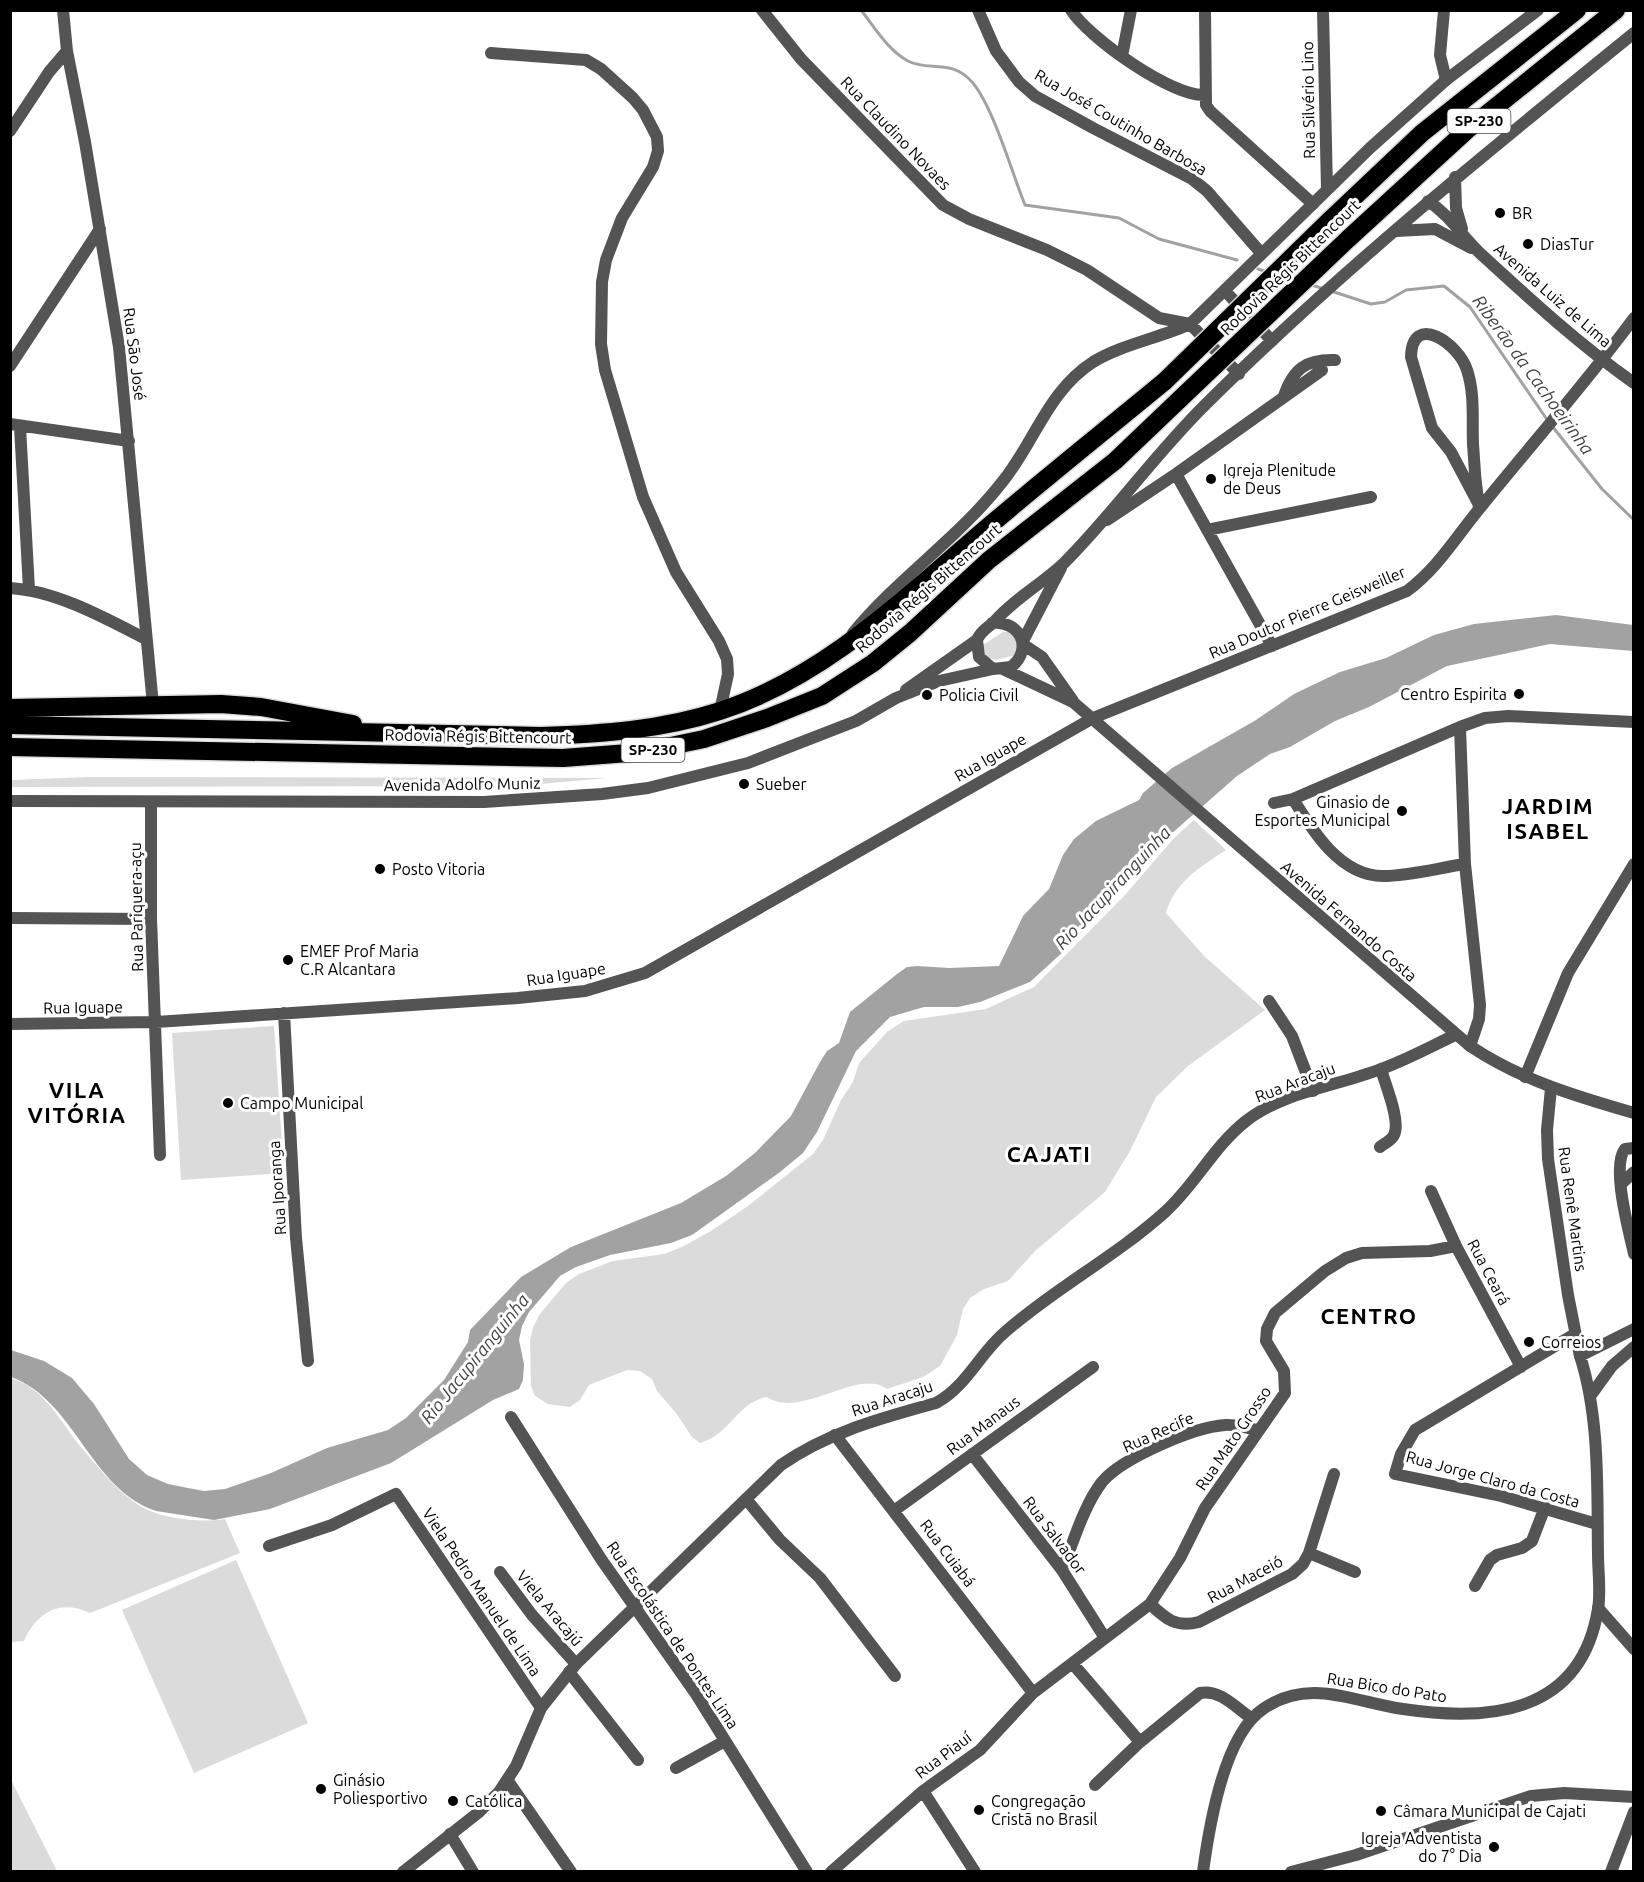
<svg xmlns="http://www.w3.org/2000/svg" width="1644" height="1882" font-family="Ubuntu,sans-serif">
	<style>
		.green { fill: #dbdbdb }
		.water { fill: #a2a2a2 }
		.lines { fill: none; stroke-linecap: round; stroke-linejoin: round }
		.stream { stroke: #a2a2a2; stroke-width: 3 }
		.motorway-casing { stroke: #dbdbdb; stroke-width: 21 }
		.minor { stroke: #545454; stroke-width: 12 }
		.tertiary { stroke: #545454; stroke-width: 12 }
		.motorway { stroke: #000; stroke-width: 18 }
		.motorway-bridge-casing { stroke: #dbdbdb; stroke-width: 21; stroke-linecap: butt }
		.motorway-bridge { stroke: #000; stroke-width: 18 }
		.poi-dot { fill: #000; stroke: #fff; stroke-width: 2 }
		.labels { text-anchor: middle; stroke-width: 6; stroke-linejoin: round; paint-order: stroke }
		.shield { fill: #fff; stroke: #4c4c4c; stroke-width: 1.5 }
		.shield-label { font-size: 15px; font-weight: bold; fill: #000 }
		.street-label { font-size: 16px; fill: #000; stroke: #fff }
		.poi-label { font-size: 16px; fill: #000; stroke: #fff; text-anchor: start }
		.water-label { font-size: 18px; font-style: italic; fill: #434343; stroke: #fff }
		.district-label { font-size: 22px; font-weight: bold; letter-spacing: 1.5px; fill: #000; stroke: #fff }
	</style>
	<rect width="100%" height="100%" fill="#fff"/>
	<!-- green -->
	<path class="green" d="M1003,632H1010L1020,641L1016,655L996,660L981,656L983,645Z
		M90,777L607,778L518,786L11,787V780Z
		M1194,820L1226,850C1201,866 1174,883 1166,913L1204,956L1265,1010L1188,1066L1156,1097L1130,1151L1105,1192L1035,1251L1008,1281L984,1289L970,1298L963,1309L957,1335L940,1366L923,1377L887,1389C858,1367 801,1420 767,1397C736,1403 732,1433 700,1443L692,1437L676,1413L657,1391L652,1379L640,1371L627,1370L589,1385L580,1400L570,1407L548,1404L535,1396L531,1386L530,1340L533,1328L539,1315L566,1283L579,1274L613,1261L664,1254L682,1247L711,1231L748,1206L813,1154L823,1140L841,1100L853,1082L859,1063L887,1032L904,1021L986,1009L1034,987L1125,895L1174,838Z
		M274,1026L284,1173L181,1180L172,1033Z
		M11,1378C50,1391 61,1426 87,1454C103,1473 124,1499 148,1510C168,1519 202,1523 225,1519L240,1553L90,1613C60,1599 37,1612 24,1641L11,1642Z
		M236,1560L308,1723L194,1773L122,1610Z
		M11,1780L57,1871H11Z"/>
	<!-- water -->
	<path class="water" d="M1556,615L1633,625V651L1550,644L1447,666L1369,707L1335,721L1290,747L1270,754L1237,776L1162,842L1065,950L1030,982L980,1002L958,1007H924L890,1017L856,1051L817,1132L803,1153L780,1172L692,1235L671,1243L610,1255L576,1267L560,1276L529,1312L522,1326L519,1340L524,1364L523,1380L519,1389L493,1400L391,1463L270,1509L214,1520L156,1511C91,1490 74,1399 11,1377V1350L44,1361L72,1378L94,1404L129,1459L147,1475L168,1484L188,1488L204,1491L225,1489L271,1473L327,1448L388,1430L406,1418L444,1380L468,1342L470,1330L521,1277L571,1247L681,1203L726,1176L755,1153L791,1116L820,1062L827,1051L839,1043L850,1012L897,974L907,967L917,966L949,968L999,966L1023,916L1049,889L1063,855L1074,839L1096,821L1139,800L1143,793L1172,768L1256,720L1294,694L1340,672L1386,658L1434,635L1474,624Z"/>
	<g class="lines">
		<!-- stream -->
		<path class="stream" d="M861,10C875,28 888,50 908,61C928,72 951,58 972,82C993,106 1012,173 1025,205L1119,218L1159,239L1237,260
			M1258,269L1267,272
			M1282,276L1296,280
			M1311,285L1325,289
			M1331,291L1371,304L1385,302L1406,290L1444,286L1470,307L1548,421
			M1552,426L1602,489L1634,520"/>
		<!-- motorway casing -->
		<g class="motorway-casing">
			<path id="motorway" d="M1330,220L1422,133L1577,10
				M1348,239L1467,130L1616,10
				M10,708L221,704L261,707L353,724
				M10,725L541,736C602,734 661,730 720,711C821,678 897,605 976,537C1038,484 1102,433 1165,381
				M10,747L563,758L642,752L704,739L767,718L822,696L873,663L910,633L989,560L1115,461L1180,399"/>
		</g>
		<!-- minor -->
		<path class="minor" d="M63,10L67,51L85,142L119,347L153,705
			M762,10L801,59L943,205L969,219L1047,250L1087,270L1159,318L1190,324
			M978,10L996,51L1019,82L1035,96L1093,128L1192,179L1207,191L1261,253
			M1071,10C1089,38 1172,97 1205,95
			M1205,10L1206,105L1210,111L1313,204
			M1323,10L1327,189
			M1444,10L1440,55L1446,80
			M491,53L586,60L601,69L633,98L643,110L657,137L658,151L653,167L622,218L606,260L602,282L601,344L605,370L643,497L676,572L719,641L727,659L728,674L720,711
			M1122,56L1131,10
			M10,131L49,72L67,51
			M10,366L100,229
			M1284,396C1293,369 1306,359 1335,360
			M10,424L129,441
			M20,427L29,589
			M1176,474L1272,646
			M1478,503L1451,452L1432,428L1411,357C1412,311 1459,344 1467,370C1475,394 1472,419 1473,444C1474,465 1476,487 1479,509
			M1107,520L1176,474L1322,370
			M1207,530L1371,497
			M10,588C57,591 105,618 146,639
			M1293,799C1312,830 1340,876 1383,876C1409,876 1438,868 1465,864
			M151,802V919L160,1155
			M1274,803L1293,799L1460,727
			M10,918L151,919
			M1269,1001L1292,1036L1313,1091
			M284,1013L296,1238L308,1361
			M10,1024L156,1022L518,998L585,991L645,973L1093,718L1407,591C1437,569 1456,537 1480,508C1531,445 1585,384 1634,318
			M1470,1046L1479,1019L1480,1005L1465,864L1460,727L1485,718L1508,716L1634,722
			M1525,1077L1568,973L1634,864
			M1551,1088L1547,1130L1548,1159L1568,1295L1580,1356
			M1380,1147C1385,1143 1392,1140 1394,1135C1401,1121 1385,1084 1381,1069
			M1634,1148L1625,1149C1611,1166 1629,1231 1634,1254
			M1622,1183L1634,1172
			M1431,1191L1456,1246L1521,1367
			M1575,1334L1415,1430L1401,1454L1395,1474L1501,1496L1597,1524
			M511,1417L601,1559L696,1694L807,1872
			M835,1435L1033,1693
			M972,1454L1062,1570L1105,1638
			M746,1499L780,1540L820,1578L895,1676
			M895,1510L1093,1367
			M269,1546L332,1525L396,1494L541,1708
			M1309,1553L1355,1572
			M1062,1570C1074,1541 1083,1507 1102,1482C1122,1458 1194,1427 1225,1425C1235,1424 1247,1428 1257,1430
			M500,1572L532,1615L576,1664
			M1475,1586L1490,1560L1497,1555L1522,1548L1532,1541L1545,1507
			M1150,1604C1166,1619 1176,1628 1199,1622L1292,1574L1303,1564L1309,1553L1334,1474
			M1598,1608L1634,1649
			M1073,1664L1140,1742
			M569,1672L638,1760
			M676,1768L725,1741
			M508,1781L571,1872
			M1095,1785L1140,1742L1200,1693C1220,1689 1235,1707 1251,1718
			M923,1791L975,1872
			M450,1834L473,1872
			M831,1872L923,1791L980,1750L1033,1693L1150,1604L1180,1558L1205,1508L1285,1393L1284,1371L1266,1341L1267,1329L1275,1313L1325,1271L1346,1258L1362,1253L1430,1251L1456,1246
			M1291,1872L1356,1855L1531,1796L1564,1793L1634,1797"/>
		<!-- tertiary -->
		<path class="tertiary" d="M1455,177L1456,208L1462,229
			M1428,201C1451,216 1463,238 1483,256C1531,300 1580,345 1634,383
			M1396,231L1435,229L1471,248
			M1226,292L1272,341
			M1190,324L1239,374
			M992,623C1020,620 1034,649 1011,667L993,669L979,657L977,640C981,630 988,628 995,621C1015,598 1042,584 1064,563C1114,513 1155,454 1206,404C1340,271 1487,152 1634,33
			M853,633C898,578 959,538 1003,481C1035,441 1048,391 1093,362C1121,345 1159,338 1190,324L1370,148L1446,80L1538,10
			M1023,641L1061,568
			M1024,645L1042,657L1073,701
			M1003,669L1073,702L1470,1046C1521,1080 1575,1096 1634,1113
			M906,690L977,640
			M10,801L484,802L602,794L648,788L748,763L856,721L896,698L939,681L993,669
			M1591,1395L1612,1366L1634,1347
			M403,1872L479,1812L499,1792L516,1766L541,1708L576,1664L781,1465C828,1432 882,1418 936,1403C967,1386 979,1354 1005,1332C1055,1288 1115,1257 1165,1212C1195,1185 1214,1146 1246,1121C1283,1092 1337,1086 1381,1069C1406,1060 1430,1047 1455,1035
			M1203,1872C1209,1827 1224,1735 1263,1709C1309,1677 1354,1702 1403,1709C1490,1722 1581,1714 1598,1609C1601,1592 1598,1572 1598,1554C1597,1489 1600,1418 1580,1356L1634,1329
			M1611,1872L1634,1812"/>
		<!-- motorway -->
		<use href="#motorway" class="motorway"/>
		<!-- motorway-bridge casing -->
		<g class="motorway-bridge-casing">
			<path id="motorway-bridge" d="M1165,381L1330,220
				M1180,399L1348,239"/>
		</g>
		<!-- motorway-bridge -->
		<use href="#motorway-bridge" class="motorway-bridge"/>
	</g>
	<!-- markers -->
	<g class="poi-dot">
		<circle cx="1500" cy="213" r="6"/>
		<circle cx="1528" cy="244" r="6"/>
		<circle cx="1211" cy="479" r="6"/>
		<circle cx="1519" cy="694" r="6"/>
		<circle cx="927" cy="695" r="6"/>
		<circle cx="744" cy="784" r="6"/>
		<circle cx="1402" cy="811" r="6"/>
		<circle cx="380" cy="869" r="6"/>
		<circle cx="288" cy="960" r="6"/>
		<circle cx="228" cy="1103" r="6"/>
		<circle cx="1529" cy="1342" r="6"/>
		<circle cx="321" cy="1789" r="6"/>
		<circle cx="453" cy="1801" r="6"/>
		<circle cx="979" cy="1810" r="6"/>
		<circle cx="1381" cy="1811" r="6"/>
		<circle cx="1494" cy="1847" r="6"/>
	</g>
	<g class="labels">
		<!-- shield labels -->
		<g class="shield">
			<rect x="1447.5" y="109" width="63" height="24" rx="4.5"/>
			<rect x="621.5" y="738" width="63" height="24" rx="4.5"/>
		</g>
		<g class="shield-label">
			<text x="1479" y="126">SP-230</text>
			<text x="653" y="755">SP-230</text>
		</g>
		<!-- street labels -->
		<g class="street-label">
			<text transform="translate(1308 100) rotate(-91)" y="6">Rua Silvério Lino</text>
			<text transform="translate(1121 122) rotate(30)" y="6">Rua José Coutinho Barbosa</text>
			<text transform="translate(896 133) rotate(46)" y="6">Rua Claudino Novaes</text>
			<text transform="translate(1290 267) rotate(-44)" y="6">Rodovia Régis Bittencourt</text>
			<text transform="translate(1553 295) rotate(41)" y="6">Avenida Luiz de Lima</text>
			<text transform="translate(135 354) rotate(83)" y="6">Rua São José</text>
			<text transform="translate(928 588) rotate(-41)" y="6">Rodovia Régis Bittencourt</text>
			<text transform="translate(1307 612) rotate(-23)" y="6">Rua Doutor Pierre Geisweiller</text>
			<text transform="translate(478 736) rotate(1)" y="6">Rodovia Régis Bittencourt</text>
			<text transform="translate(990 757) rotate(-30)" y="6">Rua Iguape</text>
			<text transform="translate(462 784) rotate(-1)" y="6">Avenida Adolfo Muniz</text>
			<text transform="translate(136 907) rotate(-91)" y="6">Rua Pariquera-açu</text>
			<text transform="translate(1349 921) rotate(41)" y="6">Avenida Fernando Costa</text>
			<text transform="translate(566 974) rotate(-9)" y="6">Rua Iguape</text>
			<text transform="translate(83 1007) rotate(-1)" y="6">Rua Iguape</text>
			<text transform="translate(1295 1082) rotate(-21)" y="6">Rua Aracaju</text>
			<text transform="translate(277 1188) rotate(-94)" y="6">Rua Iporanga</text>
			<text transform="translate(1573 1209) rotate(82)" y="6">Rua Renê Martins</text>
			<text transform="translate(1489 1272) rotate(62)" y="6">Rua Ceará</text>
			<text transform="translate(892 1398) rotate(-18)" y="6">Rua Aracaju</text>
			<text transform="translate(983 1425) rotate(-37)" y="6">Rua Manaus</text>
			<text transform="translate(1158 1432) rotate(-24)" y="6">Rua Recife</text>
			<text transform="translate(1233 1438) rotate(-56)" y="6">Rua Mato Grosso</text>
			<text transform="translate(1493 1479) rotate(15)" y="6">Rua Jorge Claro da Costa</text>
			<text transform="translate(1055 1535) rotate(53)" y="6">Rua Salvador</text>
			<text transform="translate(948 1553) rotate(53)" y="6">Rua Cuiabá</text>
			<text transform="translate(1245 1579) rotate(-28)" y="6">Rua Maceió</text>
			<text transform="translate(482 1592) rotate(56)" y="6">Viela Pedro Manuel de Lima</text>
			<text transform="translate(550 1608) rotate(50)" y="6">Viela Aracajú</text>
			<text transform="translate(673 1635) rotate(56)" y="6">Rua Escolástica de Pontes Lima</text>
			<text transform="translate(1387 1687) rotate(9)" y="6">Rua Bico do Pato</text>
			<text transform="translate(943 1755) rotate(-37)" y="6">Rua Piauí</text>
		</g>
		<!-- poi labels -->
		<g class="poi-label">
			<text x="1512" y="219">BR</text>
			<text x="1540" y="250">DiasTur</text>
			<text x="1223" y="476">Igreja Plenitude<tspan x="1223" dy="18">de Deus</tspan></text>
			<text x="1507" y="700" text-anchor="end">Centro Espirita</text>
			<text x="939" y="701">Policia Civil</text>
			<text x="756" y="790">Sueber</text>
			<text x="1390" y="808" text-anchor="end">Ginasio de<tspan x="1390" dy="18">Esportes Municipal</tspan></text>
			<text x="392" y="875">Posto Vitoria</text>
			<text x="300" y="957">EMEF Prof Maria<tspan x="300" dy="18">C.R Alcantara</tspan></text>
			<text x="240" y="1109">Campo Municipal</text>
			<text x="1541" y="1348">Correios</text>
			<text x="333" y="1786">Ginásio<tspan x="333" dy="18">Poliesportivo</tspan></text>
			<text x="465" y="1807">Católica</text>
			<text x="991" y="1807">Congregação<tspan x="991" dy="18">Cristã no Brasil</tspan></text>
			<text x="1393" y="1817">Câmara Municipal de Cajati</text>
			<text x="1482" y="1844" text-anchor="end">Igreja Adventista<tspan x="1482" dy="18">do 7° Dia</tspan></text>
		</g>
		<!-- water labels -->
		<g class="water-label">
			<text transform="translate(1533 375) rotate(54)" y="6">Riberão da Cachoeirinha</text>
			<text transform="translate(1113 888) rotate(-47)" y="6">Rio Jacupiranguinha</text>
			<text transform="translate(475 1359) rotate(-51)" y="6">Rio Jacupiranguinha</text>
		</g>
		<!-- district labels -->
		<g class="district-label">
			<text x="1548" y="814">JARDIM<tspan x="1548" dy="25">ISABEL</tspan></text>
			<text x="77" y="1098">VILA<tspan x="77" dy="25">VITÓRIA</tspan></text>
			<text x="1049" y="1162">CAJATI</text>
			<text x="1369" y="1324">CENTRO</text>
		</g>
	</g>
	<!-- border -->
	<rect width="1644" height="1882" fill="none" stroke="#000000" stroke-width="24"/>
</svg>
